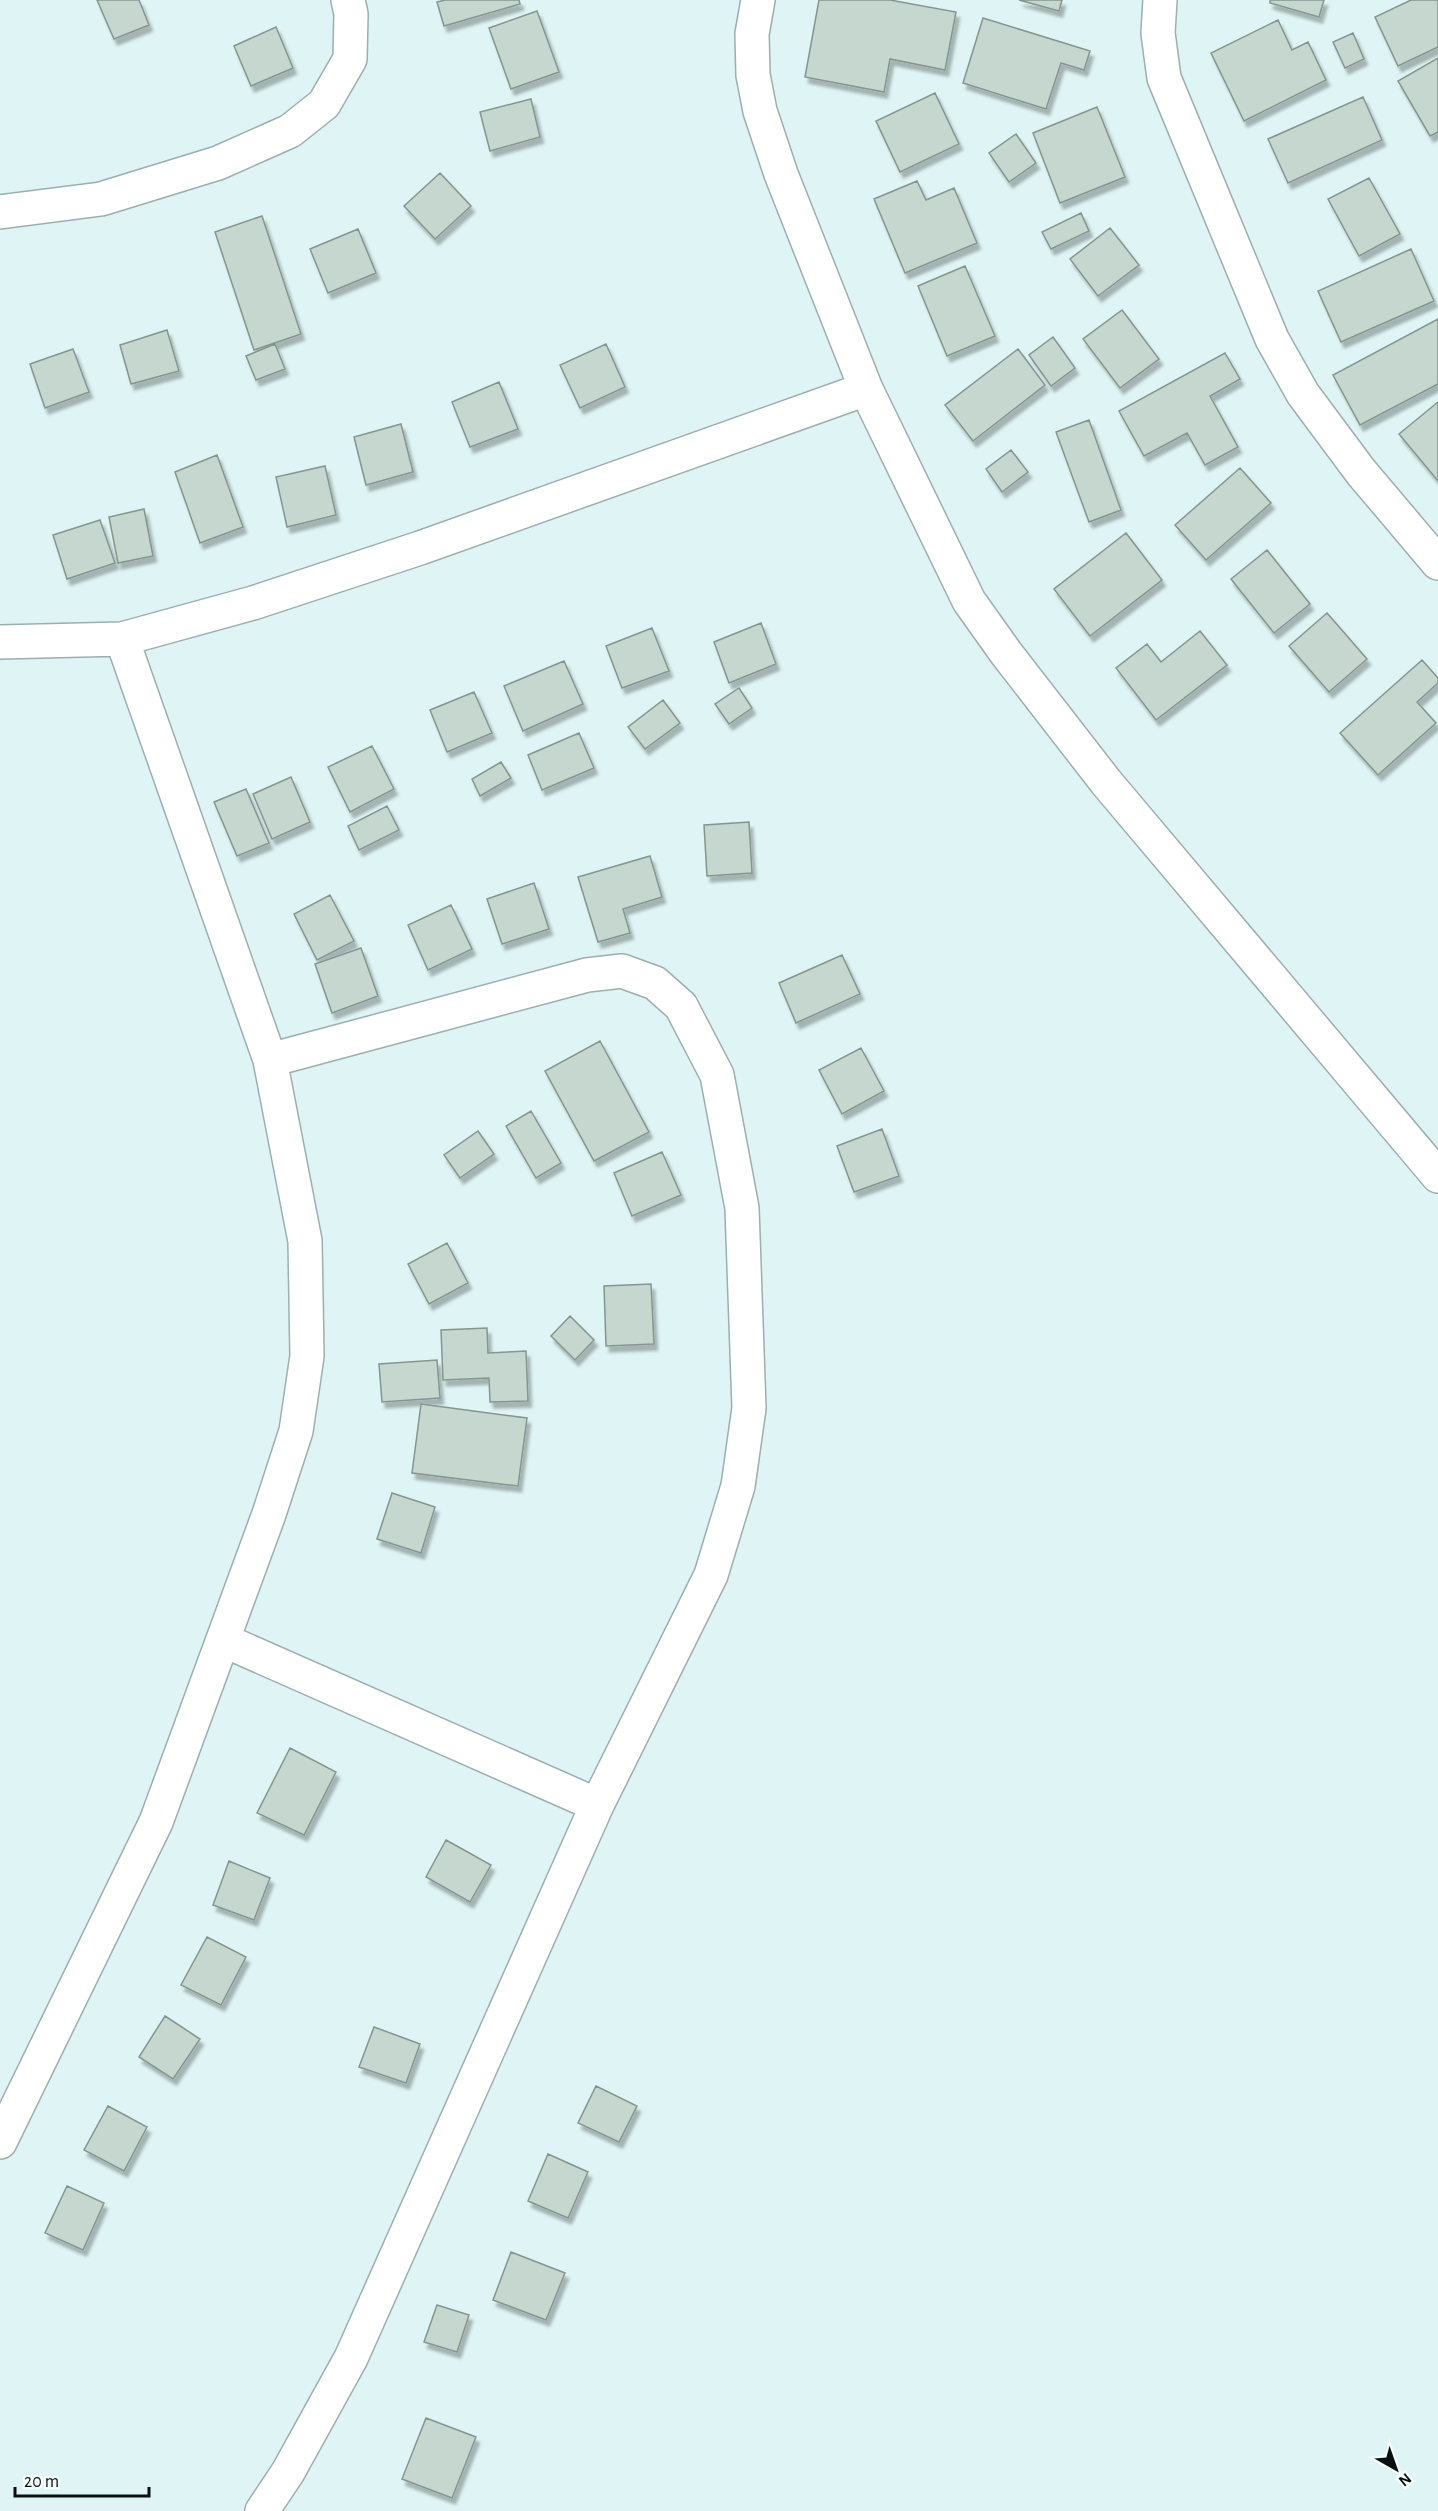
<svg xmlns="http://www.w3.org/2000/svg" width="1438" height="2511" font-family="'Alegreya Sans',sans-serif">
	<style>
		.building { fill: #c5d7cf; stroke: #85968f; stroke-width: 1.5; filter: url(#shadow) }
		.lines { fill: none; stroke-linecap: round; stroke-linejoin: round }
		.minor-casing { stroke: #9bafaf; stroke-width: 36 }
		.minor { stroke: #fff; stroke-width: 33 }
	</style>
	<defs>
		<filter id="shadow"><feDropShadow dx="3.5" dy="6" stdDeviation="1.5" flood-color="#0004"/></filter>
	</defs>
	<rect width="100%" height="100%" fill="#dff4f4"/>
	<!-- building -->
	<path class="building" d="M97,0H139L149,25L114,39Z
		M445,0H519L520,4L444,26L437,2Z
		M819,0H890L956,12L945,70L890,59L884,92L805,77Z
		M1019,0H1062L1059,11Z
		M1270,0H1324L1319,17L1270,3Z
		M1411,0H1438V47L1398,66L1375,17Z
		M537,11L559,72L511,89L489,28Z
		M983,18L1090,51L1084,70L1061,63L1046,109L963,83Z
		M1278,20L1292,50L1308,42L1326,80L1244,121L1211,53Z
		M276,27L293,68L251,86L234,46Z
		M1353,33L1364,59L1345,68L1333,42Z
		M1438,58V132L1430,136L1398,81Z
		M935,93L959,144L900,172L876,121Z
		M1363,97L1382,140L1288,183L1268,139Z
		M531,99L540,137L490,151L480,112Z
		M1097,107L1125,177L1060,203L1033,133Z
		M1016,134L1036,163L1009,182L989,153Z
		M440,173L471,206L435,239L404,206Z
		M1369,178L1400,234L1359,256L1328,199Z
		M917,181L926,200L954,188L977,243L905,273L874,199Z
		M1081,213L1089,231L1051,249L1042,232Z
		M262,216L301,334L254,350L215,232Z
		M1110,228L1139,265L1098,296L1070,259Z
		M358,229L376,273L328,293L310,249Z
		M1411,249L1434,301L1341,342L1318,291Z
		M965,266L995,336L947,356L918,286Z
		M1122,310L1159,359L1120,388L1083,339Z
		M1438,319V384L1360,425L1333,375Z
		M167,330L179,371L131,384L120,345Z
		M1053,337L1075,368L1051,386L1029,355Z
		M275,344L285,369L256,380L246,356Z
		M606,344L625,387L580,408L560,365Z
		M73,349L89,392L45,408L30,364Z
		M1018,349L1045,385L973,441L945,405Z
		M1225,353L1240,379L1210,396L1238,447L1205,465L1187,433L1144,456L1119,411Z
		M499,382L518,429L470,447L452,402Z
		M1438,402V481L1399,434Z
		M1089,420L1121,510L1089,522L1056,432Z
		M401,424L413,472L366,485L354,437Z
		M1011,450L1028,472L1002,492L986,469Z
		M217,455L243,527L200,543L175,472Z
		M325,466L336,515L287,527L276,477Z
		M1240,468L1271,503L1206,560L1175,525Z
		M144,509L153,556L118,563L109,517Z
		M100,520L115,563L67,579L53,535Z
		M1126,533L1162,580L1090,636L1054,589Z
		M1267,550L1310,604L1274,633L1231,579Z
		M1327,613L1367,659L1329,692L1289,646Z
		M761,623L776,664L729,683L714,642Z
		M652,628L669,671L622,688L606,646Z
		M1200,631L1227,665L1156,720L1116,668L1147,644L1161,662Z
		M1422,660L1438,678V683L1417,702L1436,723L1378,775L1340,733Z
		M564,661L583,704L523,731L504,686Z
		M739,688L752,708L729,724L715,704Z
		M474,692L492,733L447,752L430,710Z
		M663,700L680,723L645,749L628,727Z
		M579,733L594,768L542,790L528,755Z
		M372,746L394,789L350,812L328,767Z
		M501,762L511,778L480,796L472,779Z
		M291,777L310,822L272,839L253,794Z
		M246,789L269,843L237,856L214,802Z
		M387,806L399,830L359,850L348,826Z
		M749,822L752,873L707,876L704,825Z
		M650,856L662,897L623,909L630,933L598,942L578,877Z
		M534,883L549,929L502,944L487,899Z
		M330,895L354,941L317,960L294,914Z
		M451,905L472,949L428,970L408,925Z
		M361,948L378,996L332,1013L315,964Z
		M842,955L860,994L796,1023L779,983Z
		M600,1041L649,1132L594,1161L545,1071Z
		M861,1048L884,1091L842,1114L819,1070Z
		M531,1111L561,1163L536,1178L506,1126Z
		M882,1129L899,1176L854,1192L837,1146Z
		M478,1131L494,1154L460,1178L444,1155Z
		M662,1152L681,1195L632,1216L614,1173Z
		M447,1243L468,1283L429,1304L408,1264Z
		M651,1284L654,1344L606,1346L604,1286Z
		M570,1316L594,1340L575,1360L551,1336Z
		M487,1328L488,1353L526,1351L528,1401L490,1402L489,1378L443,1380L441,1330Z
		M437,1360L440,1398L382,1402L379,1364Z
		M421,1404L527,1418L518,1486L412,1473Z
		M392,1493L435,1507L421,1553L377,1539Z
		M290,1748L336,1772L304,1835L257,1813Z
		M446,1840L491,1865L470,1902L426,1877Z
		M229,1861L270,1878L254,1920L213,1905Z
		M207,1937L246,1957L221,2005L181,1985Z
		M165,2016L200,2039L173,2079L139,2057Z
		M374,2027L420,2044L406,2083L359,2067Z
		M596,2086L637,2106L619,2142L578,2123Z
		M108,2106L147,2127L124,2171L84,2150Z
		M548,2154L588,2172L568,2218L528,2201Z
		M67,2186L104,2203L83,2250L45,2233Z
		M511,2252L565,2273L546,2320L493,2300Z
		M437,2305L469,2315L457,2352L424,2342Z
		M426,2418L476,2437L452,2498L402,2479Z"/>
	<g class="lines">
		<!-- minor casing -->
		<g class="minor-casing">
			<path id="minor" d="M758,0L752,34L753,75L760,111L781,174L866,389L969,601L1006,653L1106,782L1438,1176
				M1160,0L1158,33L1164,78L1272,339L1303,394L1361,472L1438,563
				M0,212L101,199L218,163L290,131L324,104L350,59L351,14L348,0
				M0,642L122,639L253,603L420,548L866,389
				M223,1640L597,1805
				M0,2142L156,1822L269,1514L296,1431L307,1356L305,1241L270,1060L122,639
				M262,2511L288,2472L351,2358L597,1805L711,1575L738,1486L749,1408L742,1208L717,1075L681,1006L655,983L622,971L587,975L270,1060"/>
		</g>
		<!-- minor -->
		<use href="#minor" class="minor"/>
	</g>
	<!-- north arrow -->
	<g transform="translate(1396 2469) rotate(140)" stroke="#f6fffe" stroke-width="4.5" paint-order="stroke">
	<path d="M0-4.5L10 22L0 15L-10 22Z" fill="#091110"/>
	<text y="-9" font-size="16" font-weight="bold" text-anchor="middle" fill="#091110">N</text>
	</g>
	<!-- scale -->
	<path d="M15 2487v9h134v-9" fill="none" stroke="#091110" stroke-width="3"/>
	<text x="24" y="2487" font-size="18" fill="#091110" stroke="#f6fffe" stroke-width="4.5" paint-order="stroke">20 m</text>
</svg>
